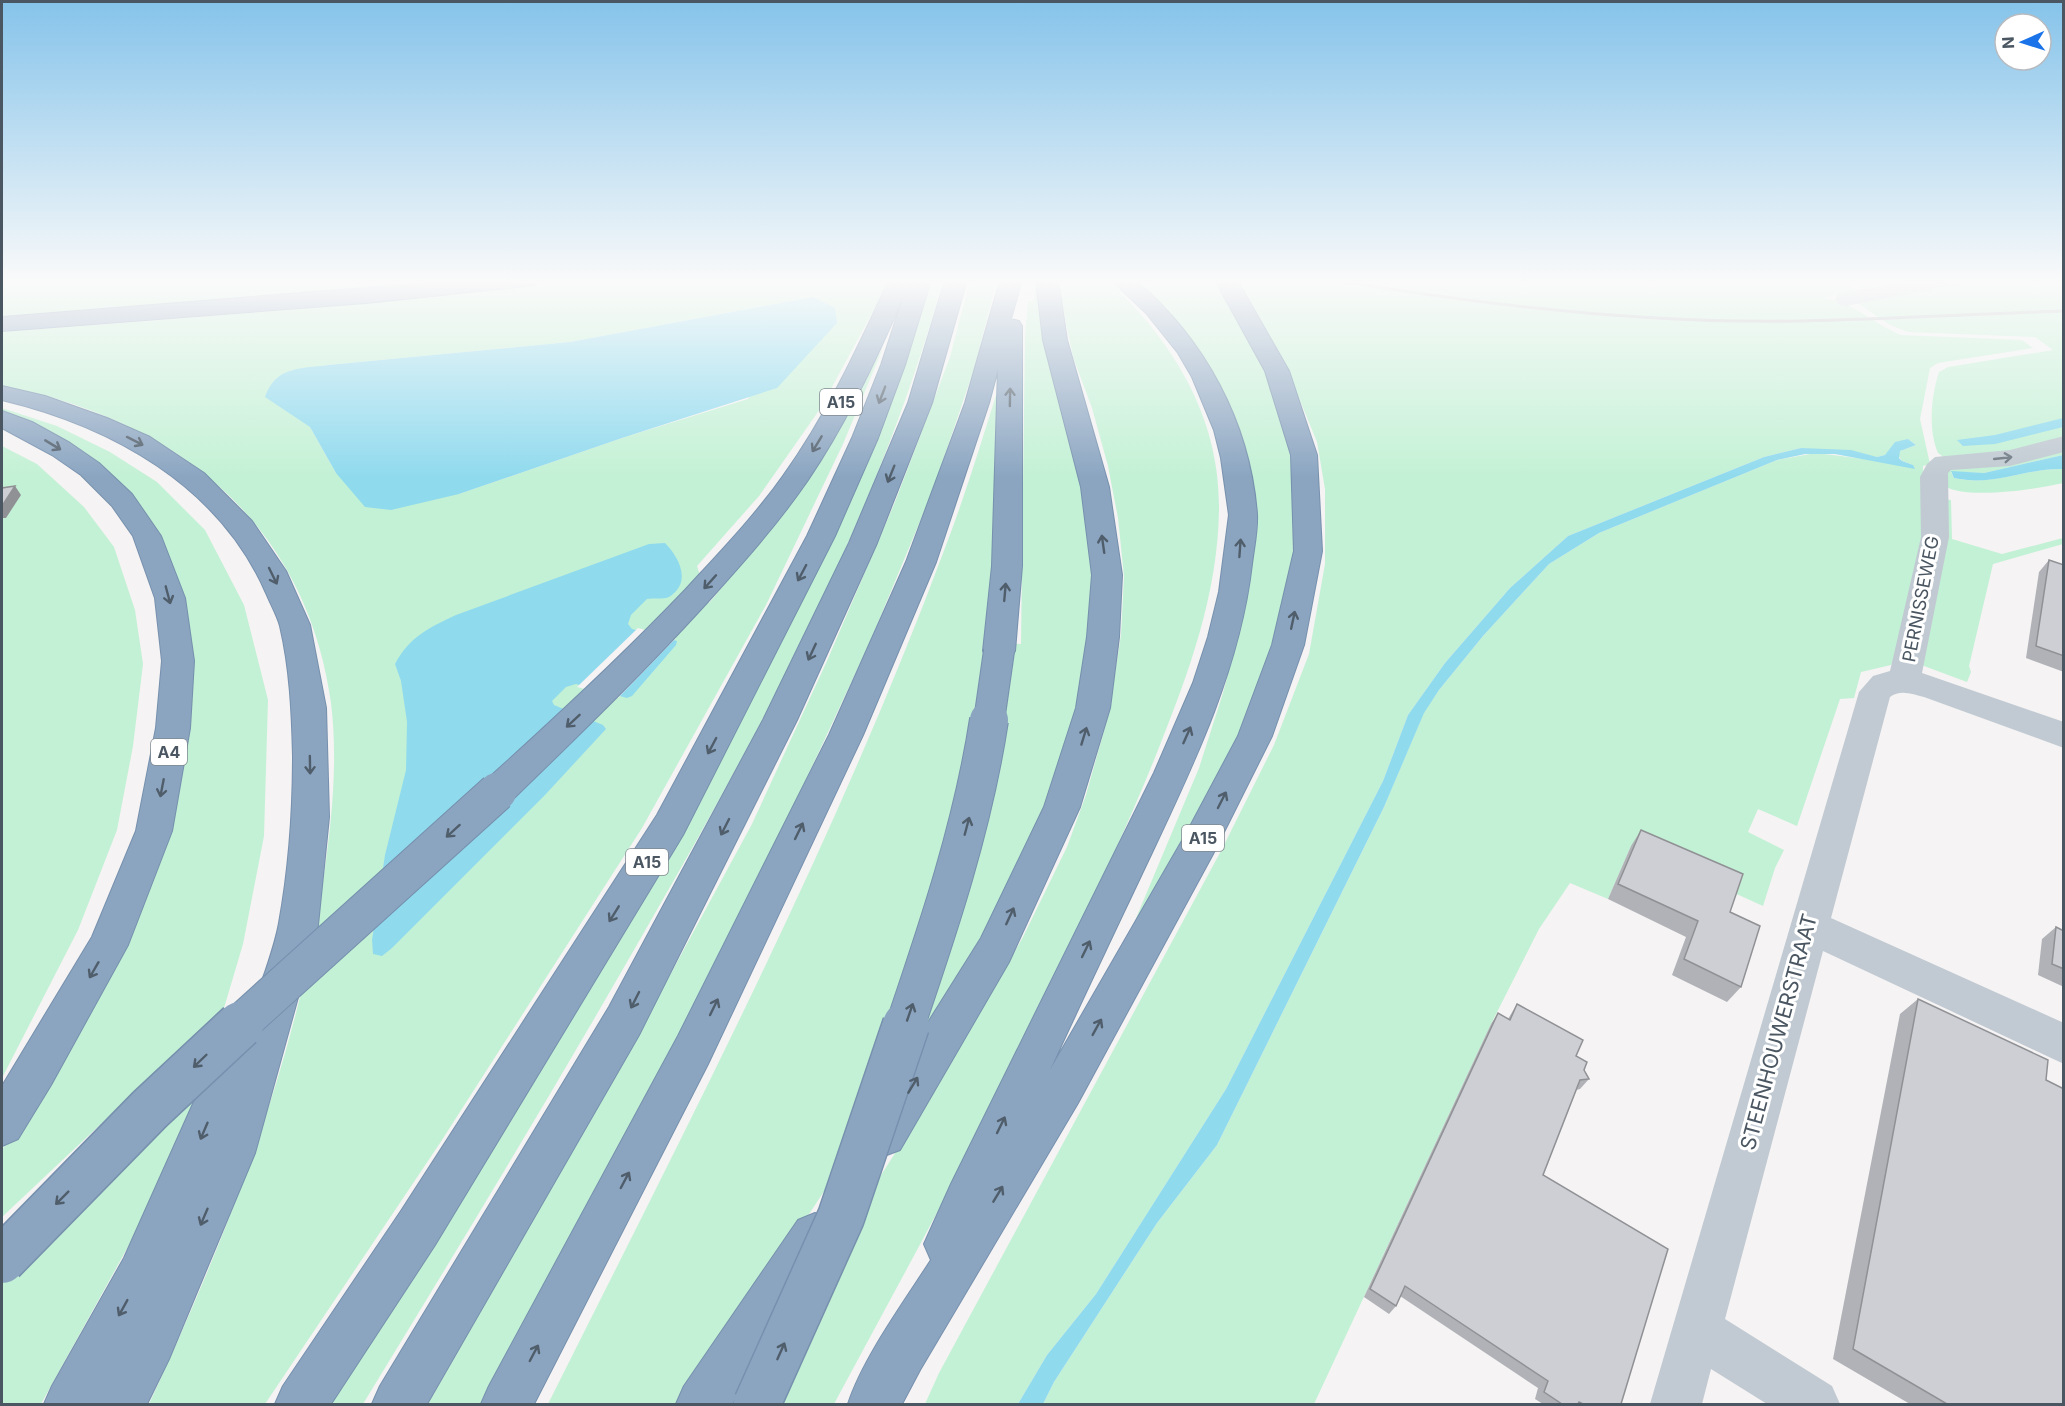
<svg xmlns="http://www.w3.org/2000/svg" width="2065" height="1406" font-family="Inter,sans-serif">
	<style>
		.green { fill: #c3f1d5; fill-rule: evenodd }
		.water { fill: #90daee }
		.pier { fill: #f5f3f3 }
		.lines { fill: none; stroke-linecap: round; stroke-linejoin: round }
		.highway-casing { stroke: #7690ad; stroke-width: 2 }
		.minor { fill: #c1cad2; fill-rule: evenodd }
		.highway { fill: #8ba5c1; fill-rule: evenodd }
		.rail { stroke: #b5b8bd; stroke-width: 3 }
		.highway-bridge-far2-casing { stroke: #7690ad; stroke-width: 32; stroke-linecap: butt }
		.highway-bridge-far1-casing { stroke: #7690ad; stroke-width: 40; stroke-linecap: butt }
		.highway-bridge-casing { stroke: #7690ad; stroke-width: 49; stroke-linecap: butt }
		.highway-bridge-far2 { stroke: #8ba5c1; stroke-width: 30 }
		.highway-bridge-far1 { stroke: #8ba5c1; stroke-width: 38 }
		.highway-bridge { stroke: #8ba5c1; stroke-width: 46 }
		.wall { fill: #b0b2b7 }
		.shaded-wall { fill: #909195 }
		.building { fill: #cdcfd5; stroke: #909195; stroke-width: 1.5 }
		.oneway { stroke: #505e6b }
		.oneway2 { stroke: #6e7983 }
		.labels { text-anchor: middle; stroke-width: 6; stroke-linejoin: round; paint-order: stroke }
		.shield { fill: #fff; stroke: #808990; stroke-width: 1.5 }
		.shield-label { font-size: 16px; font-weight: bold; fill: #4a5661 }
		.street-label { font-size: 18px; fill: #4a5661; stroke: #fff }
		.near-street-label { font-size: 21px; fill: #4a5661; stroke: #fff }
	</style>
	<rect width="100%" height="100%" fill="#f5f3f3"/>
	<!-- green -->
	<path class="green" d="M2,280H462L2,319Z
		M568,280H890L820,409L759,496L697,566L709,603L761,541L810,470L883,348L843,444L766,605L642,828L440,1143L265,1404H149C227,1236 297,1060 324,875C332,819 338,760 331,703C306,522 174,418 2,386V332C191,318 380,304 568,280ZM813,297L748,399L622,438L459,494L336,473L310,427L289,371L328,365L570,342Z
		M927,280H943C881,507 767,719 650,922C557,1085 460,1245 363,1404H318L431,1232L581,988L913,326Z
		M970,280H997L974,369L933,490L869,644L796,801L752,909L610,1185L492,1404H428L632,1045L752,824L827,661L895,502L950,357Z
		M1034,280H1042L1043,301L1091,490L1095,640L1053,801L993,926L896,1082L684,1404H548C688,1124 835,843 945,548C965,496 981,443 998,389L991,642L1021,644L1025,336L1028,301H1034Z
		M1059,280H1108C1173,342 1220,416 1219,509C1218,594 1189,672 1158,750C1130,820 1099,887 1066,955C1039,1011 1012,1068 984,1123C935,1218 884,1311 834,1404H735L936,1089L1023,937L1067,847L1086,795L1109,713L1121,635L1124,576L1118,518L1108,466L1092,408L1073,357L1061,298Z
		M1135,280H1219L1268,371L1296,466L1301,532L1258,703L1116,966L1199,768L1223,693L1241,624L1224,394L1203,356L1181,327L1163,305Z
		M1233,280H1648V285L1655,289L1654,280H1844L1846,285L1859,289L1860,280H1931L1860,294L1848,293L1824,298C1851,300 1875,325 1901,335L2022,340L2033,348L1938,363L1930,368L1920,419L1930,464L1923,466L1922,534L1895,656L1891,665L1861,672L1854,698L1840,699L1797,826L1758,809L1748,832L1784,850L1775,868L1763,906L1631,846L1608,899L1570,883L1539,929L1491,1024L1314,1404H1043L1054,1382L1157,1223L1217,1145L1384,807L1424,712L1439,690L1483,636L1549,564L1599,533L1777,460L1816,453L1913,465L1902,461L1898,455L1900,451L1916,445L1908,439L1885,455L1877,457L1801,448L1764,457L1568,536L1510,588L1445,663L1408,715L1383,781L1226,1089L1096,1294L1047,1355L1018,1404H925L939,1373L1222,849L1274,745L1309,654L1325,564V489L1317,442L1288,371Z
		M1961,280H2063V440L2027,450L1948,460L1938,453C1928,429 1931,397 1939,372L1948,367L2053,350L2035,337L1908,332L1890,325L1854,301Z
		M2,408L57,426L110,452L157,482L205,530L244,605L268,700L264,836L243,944L224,1008L2,1217V1150L74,1033L190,682L135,504L13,417L2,412Z
		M2,446L37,464L84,507L114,547L135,610L143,664L133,746L117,830L78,930L2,1078Z
		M2063,448V455L1984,473L1951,472L1954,478C1992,487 2026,468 2063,469V483C2039,489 1965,500 1945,486L1944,469Z
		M1943,499L1951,500L1952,539L2002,554L2063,538V544L1993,564L1969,666L1971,672L1967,682L1916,663Z
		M204,1080L130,1243L41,1404H2V1282L4,1283Z"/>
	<!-- water -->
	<path class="water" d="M813,297L835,308L837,323L777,388L622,438L459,494L391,510L365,507L336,473L310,427L265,397C276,366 299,369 328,365L570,342Z
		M2063,418V427L1995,444L1963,446L1957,440L1995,435Z
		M1908,439L1916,445L1900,451L1899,458L1902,461L1913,465L1915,469L1835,454H1805L1777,460L1599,533L1549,564L1483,636L1439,690L1424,713L1384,807L1217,1145L1157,1223L1054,1382L1043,1404H1018L1047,1355L1096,1294L1226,1089L1383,781L1408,715L1445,663L1510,588L1568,536L1764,457L1801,448L1851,450L1877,457L1885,455L1895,442Z
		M2063,455V469C2025,468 1994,487 1954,478L1951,471L1984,473Z
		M665,543C676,554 689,575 677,590C674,593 671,597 666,598C660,599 654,598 647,599L631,615L628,624L632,629L677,641L676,645L632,696L627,698L576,684L566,687L552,701L554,705L603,725L606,729L545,795L392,948L382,956L373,954L372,940L385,855L406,770L407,722L401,681L395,664C409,637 430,627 456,615L649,544Z"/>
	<!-- pier -->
	<path class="pier" d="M638,628L676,638L618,698L577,687Z"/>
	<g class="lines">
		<!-- highway casing -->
		<g class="highway-casing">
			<path id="highway" d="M464,280H538L535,285L527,286L366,303L2,331V317Z
				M889,280H931L905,365L878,438L835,536L683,835L435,1245L331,1404H275L283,1386L401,1211L657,815L807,536L852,438L881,365L904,295C877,359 847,422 808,480C777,525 741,565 704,606C642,674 576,738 510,802L497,806L484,802L479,792L484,782C553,720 621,657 685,590C719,553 754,517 783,476C827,415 858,347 889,280Z
				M945,280H967L932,403L877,543L797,720L639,1035L427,1404H372L380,1386L609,1007L763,720L849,543L908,403Z
				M1000,280H1022L1011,319L1019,321L1022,326V566L1015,651L1010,659L999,662L988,659L983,651L992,566L998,369L989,403L936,562L863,735L708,1064L534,1404H481L489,1386L678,1036L829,735L906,562L965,403Z
				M1036,280H1058L1067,340L1109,487L1122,575L1119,637L1110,708L1080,807L1009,962L900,1150L884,1156L868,1150L862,1134L868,1118L981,938L1044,807L1076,708L1087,637L1092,575L1081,487L1043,340Z
				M1111,280H1135C1204,338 1250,422 1257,514C1258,530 1254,547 1252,564C1240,669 1193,766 1148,861C1115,931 1082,1000 1050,1070L1187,832L1238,736L1272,645L1294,551L1291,455L1265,371L1215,280H1237L1289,371L1317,455L1322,551L1304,645L1272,736L1213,854L1078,1103L920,1370L902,1404H848C863,1358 904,1302 931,1260L924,1244L951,1184L1154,773L1193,683L1208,637L1219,592L1229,515L1221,458L1214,430L1192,377L1178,353L1146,313Z
				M2,386L45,396L107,418L150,437L204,473L252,521L286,571L310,625L326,708L329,817L318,925L255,1153L169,1359L147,1404H44L52,1386L124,1258L209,1068L232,1008L247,1003L254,1005C262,979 274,951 279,923C289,868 293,812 293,756C292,713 290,668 280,626C277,615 270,603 266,593C219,485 111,426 2,400Z
				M2,411L32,422L70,443L99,463L132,494L161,536L185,598L194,661L190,728L172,831L128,945L51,1085L18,1139L2,1146V1086L92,937L136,831L156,728L162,661L155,598L133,536L112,506L81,475L52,455L2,428Z
				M815,1213L832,1220L839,1237L832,1254L732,1404H676L684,1386L798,1220Z"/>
		</g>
		<!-- minor -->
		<path class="minor" d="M1916,280H1962L1959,285L1951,286L1846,306L1838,304L1835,299L1838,294L1846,292Z
			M2064,436V452L2010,466L1951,470L1948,473L1949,537L1922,673L2064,722V748L1924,697C1913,694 1900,689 1890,697L1831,918L2064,1023V1064L1823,951L1725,1319L1832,1386L1840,1404H1767L1711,1369L1702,1404H1650L1859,692L1873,676L1890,671L1921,537L1920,477L1927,464L1935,457L2010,450Z"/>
		<!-- highway -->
		<use href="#highway" class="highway"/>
		<!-- rail -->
		<path class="rail" d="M1335,280C1488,306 1645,324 1801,321C1888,319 1976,314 2064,311"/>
		<!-- highway-bridge-far2 casing -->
		<g class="highway-bridge-far2-casing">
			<path id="highway-bridge-far2" d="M989,721L999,651"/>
		</g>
		<!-- highway-bridge-far1 casing -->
		<g class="highway-bridge-far1-casing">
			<path id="highway-bridge-far1" d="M238,1026L497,792
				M905,1026C939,926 973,825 989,720"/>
		</g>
		<!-- highway-bridge casing -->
		<g class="highway-bridge-casing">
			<path id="highway-bridge" d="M2,1260L150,1109L240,1025
				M757,1404L841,1217L906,1025"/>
		</g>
		<!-- highway-bridge-far2 -->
		<use href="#highway-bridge-far2" class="highway-bridge-far2"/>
		<!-- highway-bridge-far1 -->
		<use href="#highway-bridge-far1" class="highway-bridge-far1"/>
		<!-- highway-bridge -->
		<use href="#highway-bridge" class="highway-bridge"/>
	</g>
	<!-- wall -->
	<path class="wall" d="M2049,560L2064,565V672L2026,658L2039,572Z
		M1641,830L1730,912L1741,987L1727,1002L1672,975L1686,937L1608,899L1631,846Z
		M2056,927L2064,931V987L2038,975L2042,939Z
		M1918,999L2046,1080L2064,1404H1910L1833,1359L1900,1014Z
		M1517,1004L1576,1056L1589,1079L1580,1089L1576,1090L1543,1175L1621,1404H1543L1535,1399L1538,1388L1400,1296L1396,1306L1389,1314L1364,1297L1491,1024L1498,1013L1508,1019Z"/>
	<!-- shaded-wall -->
	<path class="shaded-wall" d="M15,486L21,495L6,518H2V506Z"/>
	<!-- building -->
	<path class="building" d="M15,486L2,506V488Z
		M2049,560L2064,565V656L2036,646Z
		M1641,830L1743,874L1730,912L1760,926L1741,987L1684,959L1698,921L1618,884Z
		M2056,927L2064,931V969L2052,964Z
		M1918,999L2048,1060L2046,1080L2064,1089V1404H1947L1853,1349Z
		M1517,1004L1583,1040L1576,1056L1587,1062L1584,1070L1589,1079L1580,1080L1543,1175L1668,1249L1621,1404H1583L1579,1402L1578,1404H1562L1544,1392L1548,1381L1405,1286L1396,1306L1370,1289L1498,1013L1510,1020Z"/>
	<!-- one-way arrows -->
	<defs><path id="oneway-shaft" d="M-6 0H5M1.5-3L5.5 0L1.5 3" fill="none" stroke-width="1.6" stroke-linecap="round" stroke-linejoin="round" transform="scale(1.5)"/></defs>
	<g class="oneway">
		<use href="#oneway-shaft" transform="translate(882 395) rotate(111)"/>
		<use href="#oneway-shaft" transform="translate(1010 397) rotate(-89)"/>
		<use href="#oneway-shaft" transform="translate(135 441) rotate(27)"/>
		<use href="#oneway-shaft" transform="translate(817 444) rotate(121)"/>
		<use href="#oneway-shaft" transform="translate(53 445) rotate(31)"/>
		<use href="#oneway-shaft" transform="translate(891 474) rotate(112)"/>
		<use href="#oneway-shaft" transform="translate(1103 544) rotate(-98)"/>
		<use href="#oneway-shaft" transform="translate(1240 548) rotate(-86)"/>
		<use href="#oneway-shaft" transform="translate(802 573) rotate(118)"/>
		<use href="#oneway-shaft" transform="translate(273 576) rotate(64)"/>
		<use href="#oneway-shaft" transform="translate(710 582) rotate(132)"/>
		<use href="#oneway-shaft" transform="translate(1005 592) rotate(-85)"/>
		<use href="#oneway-shaft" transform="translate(168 595) rotate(75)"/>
		<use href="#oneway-shaft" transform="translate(1293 620) rotate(-78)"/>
		<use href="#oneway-shaft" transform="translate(812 652) rotate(115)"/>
		<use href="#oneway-shaft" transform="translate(573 721) rotate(137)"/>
		<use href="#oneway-shaft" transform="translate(1187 735) rotate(-66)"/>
		<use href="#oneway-shaft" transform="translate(1084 736) rotate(-73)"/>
		<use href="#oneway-shaft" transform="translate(712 746) rotate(118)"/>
		<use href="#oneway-shaft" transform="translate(310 765) rotate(89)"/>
		<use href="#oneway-shaft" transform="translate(162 788) rotate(101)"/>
		<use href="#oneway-shaft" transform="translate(1222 800) rotate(-63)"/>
		<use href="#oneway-shaft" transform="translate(967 826) rotate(-75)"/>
		<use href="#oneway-shaft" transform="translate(725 827) rotate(117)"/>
		<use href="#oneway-shaft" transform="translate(453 831) rotate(138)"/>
		<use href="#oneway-shaft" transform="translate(799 831) rotate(-64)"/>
		<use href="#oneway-shaft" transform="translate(614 914) rotate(122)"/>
		<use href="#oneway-shaft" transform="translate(1010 916) rotate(-65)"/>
		<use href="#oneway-shaft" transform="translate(1086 949) rotate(-64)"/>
		<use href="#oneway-shaft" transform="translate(94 970) rotate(120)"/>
		<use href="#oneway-shaft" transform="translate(635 1000) rotate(117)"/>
		<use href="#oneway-shaft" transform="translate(714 1007) rotate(-64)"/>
		<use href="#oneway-shaft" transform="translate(910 1012) rotate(-71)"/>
		<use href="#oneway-shaft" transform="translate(1097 1027) rotate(-61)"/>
		<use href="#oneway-shaft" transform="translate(200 1061) rotate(136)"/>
		<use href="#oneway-shaft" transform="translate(913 1085) rotate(-59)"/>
		<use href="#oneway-shaft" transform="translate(1001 1125) rotate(-64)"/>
		<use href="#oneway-shaft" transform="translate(204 1131) rotate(113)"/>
		<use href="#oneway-shaft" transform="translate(625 1180) rotate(-62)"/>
		<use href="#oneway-shaft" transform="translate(998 1194) rotate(-59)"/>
		<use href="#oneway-shaft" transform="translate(62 1198) rotate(135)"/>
		<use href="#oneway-shaft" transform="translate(204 1217) rotate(113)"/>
		<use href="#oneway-shaft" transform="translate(123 1308) rotate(119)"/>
		<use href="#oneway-shaft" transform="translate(781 1351) rotate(-66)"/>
		<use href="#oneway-shaft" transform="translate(534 1353) rotate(-62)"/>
	</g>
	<use class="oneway2" href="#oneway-shaft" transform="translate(2003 458) rotate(-6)"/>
	<!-- sky -->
	<linearGradient id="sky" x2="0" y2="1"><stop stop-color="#85c3ea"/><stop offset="0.59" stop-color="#fafafa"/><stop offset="1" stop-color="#fafafa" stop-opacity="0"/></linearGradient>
	<rect width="2065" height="477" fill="url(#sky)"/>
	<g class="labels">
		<!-- shield labels -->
		<g class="shield">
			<rect x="820" y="389" width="42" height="26" rx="4.5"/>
			<rect x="151" y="739" width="36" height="26" rx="4.5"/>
			<rect x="1182" y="825" width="42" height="26" rx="4.5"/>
			<rect x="626" y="849" width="42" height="26" rx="4.5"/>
		</g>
		<g class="shield-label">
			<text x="841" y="408">A15</text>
			<text x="169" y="758">A4</text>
			<text x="1203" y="844">A15</text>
			<text x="647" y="868">A15</text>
		</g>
		<!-- street labels -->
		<g class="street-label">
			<text transform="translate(1921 599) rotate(-79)" y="6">PERNISSEWEG</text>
		</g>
		<!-- near-street labels -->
		<g class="near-street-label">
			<text transform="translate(1779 1032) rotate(-75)" y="7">STEENHOUWERSTRAAT</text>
		</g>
	</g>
	<!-- border -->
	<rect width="2065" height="1406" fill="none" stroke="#4a5661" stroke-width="6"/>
	<!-- north arrow -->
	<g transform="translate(2023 42) rotate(267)"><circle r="28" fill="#ffffff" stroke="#b7bbc0" stroke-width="1.5"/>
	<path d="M0-4.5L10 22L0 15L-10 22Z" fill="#1a73e8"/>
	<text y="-9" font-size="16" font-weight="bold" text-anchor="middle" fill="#4a5661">N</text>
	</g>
</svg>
